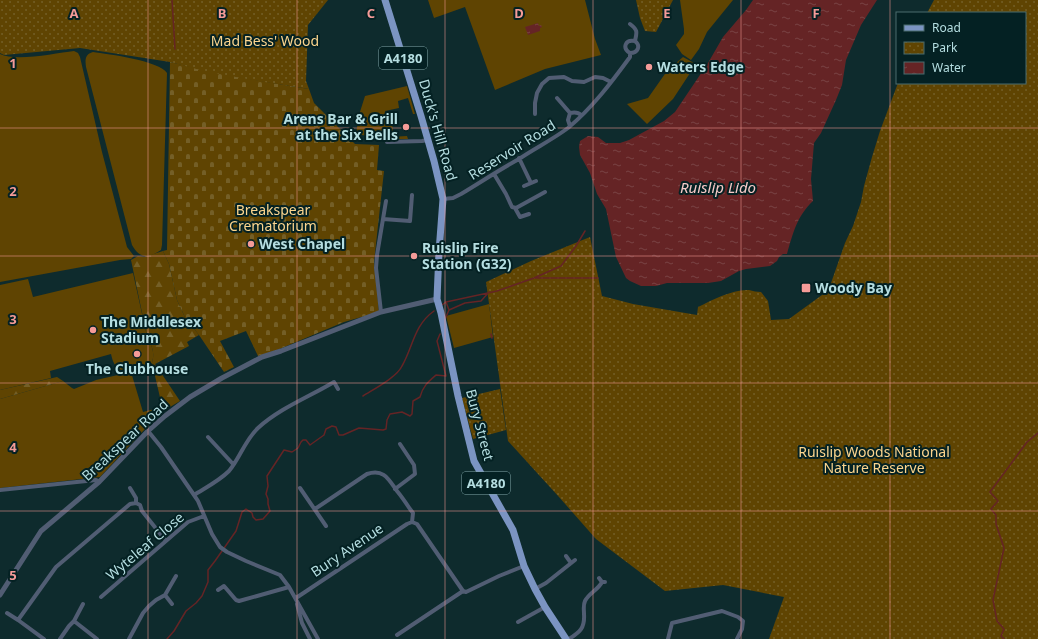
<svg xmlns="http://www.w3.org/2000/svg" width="1038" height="639" font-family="'Noto Sans',sans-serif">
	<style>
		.green { fill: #5f4402 }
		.forest { fill: url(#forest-firs) }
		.cemetery { fill: url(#cemetery-stones) }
		.park { fill: url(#park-dots) }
		.water { fill: url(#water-ripples) }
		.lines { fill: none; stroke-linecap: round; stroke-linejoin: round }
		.stream { stroke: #652425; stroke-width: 1.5 }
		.minor { stroke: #515d73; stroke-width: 4 }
		.tertiary { stroke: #515d73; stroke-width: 5 }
		.primary { stroke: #7b94c2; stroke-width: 7 }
		.grid { fill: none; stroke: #f59b98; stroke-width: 1; stroke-opacity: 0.55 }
		.poi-dot { fill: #f59b98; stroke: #042123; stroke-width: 1.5 }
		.labels { text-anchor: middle; stroke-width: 4; stroke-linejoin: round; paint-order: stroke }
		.shield { fill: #042123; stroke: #80a5a8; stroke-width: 1 }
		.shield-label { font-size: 13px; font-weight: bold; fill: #b5dee1 }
		.park-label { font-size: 14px; fill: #fcd58e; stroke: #042123 }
		.poi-label { font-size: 14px; font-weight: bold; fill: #b5dee1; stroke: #042123; text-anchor: start }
		.street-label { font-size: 14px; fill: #b5dee1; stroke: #042123 }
		.water-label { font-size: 15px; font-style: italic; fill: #f6cac8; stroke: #042123 }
		.grid-label { font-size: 13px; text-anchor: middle; font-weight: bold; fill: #f59b98; stroke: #042123; stroke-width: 4; stroke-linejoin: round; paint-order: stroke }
	</style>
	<defs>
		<pattern id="forest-firs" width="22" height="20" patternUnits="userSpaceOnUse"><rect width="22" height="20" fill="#5f4402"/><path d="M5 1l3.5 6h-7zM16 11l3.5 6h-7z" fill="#745f27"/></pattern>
		<pattern id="cemetery-stones" width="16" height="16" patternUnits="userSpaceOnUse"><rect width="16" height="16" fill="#5f4402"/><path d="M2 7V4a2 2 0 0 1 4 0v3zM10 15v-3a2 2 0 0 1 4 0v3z" fill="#745f27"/></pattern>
		<pattern id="park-dots" width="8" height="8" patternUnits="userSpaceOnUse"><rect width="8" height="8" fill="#5f4402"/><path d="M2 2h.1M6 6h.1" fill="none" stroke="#745f27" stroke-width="1.8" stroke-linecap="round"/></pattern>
		<pattern id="water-ripples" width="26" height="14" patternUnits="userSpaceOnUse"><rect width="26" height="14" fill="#652425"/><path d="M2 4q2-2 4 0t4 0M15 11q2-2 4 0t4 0" fill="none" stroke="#794344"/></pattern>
	</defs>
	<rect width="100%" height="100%" fill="#0e2b2d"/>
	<!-- green -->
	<path class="green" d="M428,0H585L595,39L601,55L545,69L495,90L465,7L434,18Z
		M680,0H733L707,32L699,49L691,60L682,54L676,45L684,34V29Z
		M74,51L78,53L80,57L102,152L127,247L134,256L131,259L120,260L0,282V54C16,62 56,53 74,51Z
		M93,52C108,54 160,61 167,73L162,245L161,250C148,259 139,258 132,245L86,67C85,60 85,54 93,52Z
		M683,57L696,64L673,99L647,124L627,104L648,98L667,71Z
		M407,86L415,114H413L408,98L398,101L399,108L385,111L388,123L392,122L393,133H389L390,137L407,136L408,139H387L356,134L359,115L365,96Z
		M133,273L148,341C154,347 154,356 152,363C143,366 121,376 116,366C113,363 112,358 111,354L50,371L51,378L0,390V285L28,279L33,297Z
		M489,304L493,337L454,348L446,316Z
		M131,372L143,412L158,408L159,414L100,477L0,488V399L63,381L72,388L74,389L96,380Z"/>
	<!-- forest -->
	<path class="forest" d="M163,251L169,264L177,300L189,326L195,330L199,335L187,342L189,346L155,364L180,401L165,410L162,406L152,363C154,356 154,347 148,341L131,260L138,256L144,257Z
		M57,377L63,381L0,399V390Z"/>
	<!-- cemetery -->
	<path class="cemetery" d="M170,62C216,73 262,82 309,89L314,103L355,144L379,145L377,170L384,171L374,262L379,312L344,322L277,350L258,356L246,331L220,341L234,367L224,372L199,335L195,330L189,326L177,300L169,264L163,251L167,250Z"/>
	<!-- park -->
	<path class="park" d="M0,0H328L308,25L306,81L309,89L258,81L204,71L170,62L80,48L4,55L0,53Z
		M636,0H673L656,32L645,31L640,18Z
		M934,0H1038V639H769L784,597L723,585L665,591L596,539L559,497L508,441L486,282L531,261L590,237L602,296L633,304L697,315L698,307C712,300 733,289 749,290C753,291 757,292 761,292L768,301L771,320L789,319L822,295L830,286L845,243L853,226L861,202L864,186L872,157L880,131L898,83H1025V13H927Z
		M500,389L506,430L473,439L462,398Z"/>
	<!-- water -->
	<path class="water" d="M753,0H877L861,25L846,60L842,85L836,100L821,133L814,143L811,179L813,201C797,216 793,233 787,254H783L779,257L777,261L770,266L746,269L739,271L721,281L708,283H667L656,286H641L630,281L626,278L616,257L606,209L597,194L590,173L580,155L579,147L580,141L588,136L598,137L606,143H620L629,140L664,121L675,112L708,63L723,37L746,10Z
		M538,23L539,26L541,25L542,27L540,28V31L528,35L525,27Z"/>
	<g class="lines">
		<!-- stream -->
		<path class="stream" d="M172,0L175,49
			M536,278H598
			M446,302L449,310
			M442,305L446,302L497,291L534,278L561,266L576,246L585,231
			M445,319L449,310L465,303L481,301L489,292
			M491,334L492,338
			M363,396C374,389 397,377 402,366C413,347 414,325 434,311
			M167,639L174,631L186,611L196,603L202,596L208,582V570L215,561L236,531L242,512L246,509L252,513L253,517L256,520L263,519L270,511L268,504V499L266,494L268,486L267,476L284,450L292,452L298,448L301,442L303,440H306L310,445L324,435L326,429L332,426L336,427L339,435H343L359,428L383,430L386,429L387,420L390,414L402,412L410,416L412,414L413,401L420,397C423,386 428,382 436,375L446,376L437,341L440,334
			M1004,639L1001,636L1004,629L997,621L993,600L1004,548L996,524V515L991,509L998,501L990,492L1027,442L1038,433"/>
		<!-- minor -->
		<path class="minor" d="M630,53C638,53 641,46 635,41C637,32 638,30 630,24
			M630,53C622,48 625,39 635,41
			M557,98L570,113
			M535,114V103L537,93L542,84L549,78L564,77L572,81L584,82L595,77L603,78L611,82
			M570,126L568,120L570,113C574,112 578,112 581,115
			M387,142L422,141L428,140
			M519,158L531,183
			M494,174L506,194L512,207L516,208L545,192
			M524,186L536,181
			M443,199L453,198L461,194C481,182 499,170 519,159C535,148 552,140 568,128C592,108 611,83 630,57V53
			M515,208L520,217L529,214
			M383,219L410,221L412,195
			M381,312L376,268L377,255L386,201
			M148,431L161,447L194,495L198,501L212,534L220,547L227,552L246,561L280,575L289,587L318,639
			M208,437L233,464
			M130,488L136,498V503
			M300,488L326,526
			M395,489L415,474L414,465L400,444
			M0,490L96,480L99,482
			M194,495C205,488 219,481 229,471C240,458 245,440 258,428C280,408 309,397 334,382L338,389
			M315,509L367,474C384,468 389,480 397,491C402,497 406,503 410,509L413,513L412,522
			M412,522L417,524L463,591
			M566,556L571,563
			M599,578L602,582H605
			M535,589L546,583L575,560
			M218,590L224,586L236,600L239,601L289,587
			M463,591L466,592L499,576L524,566
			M165,595L172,604
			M101,597L188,522L204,516
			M296,598L407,524L412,522
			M297,604L302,623L310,639
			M7,613L18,620
			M74,621L97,639
			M518,622L545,607
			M397,635L463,591
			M44,639L18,620L56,567L130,504L136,503L140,505L142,511L166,541
			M60,639L69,626L74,621L83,604
			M129,639L143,613L149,606L156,600L165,595L176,576
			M569,639C580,632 585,628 584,614C584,610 583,605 585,601C589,593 598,590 602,582
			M668,639L672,623L722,611L738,617L743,621L742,629L737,639"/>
		<!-- tertiary -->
		<path class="tertiary" d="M0,595L41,531L99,482L148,431L165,416L190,397L222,378L262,357L281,351L381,312L437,299"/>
		<!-- primary -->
		<path class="primary" d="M385,0L421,116L434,161L443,199L439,252L437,299L441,313L458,396L474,461L513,530L524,566L535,589L545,607L566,639"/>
	</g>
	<!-- grid -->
	<path class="grid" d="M148,0V639M297,0V639M445,0V639M593,0V639M741,0V639M890,0V639M0,128H1038M0,256H1038M0,383H1038M0,511H1038"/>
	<!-- markers -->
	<g class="poi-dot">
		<circle cx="649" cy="67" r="4"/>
		<circle cx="406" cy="127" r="4"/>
		<circle cx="251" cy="244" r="4"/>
		<circle cx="414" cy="256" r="4"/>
		<rect x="801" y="283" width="10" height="10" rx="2"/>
		<circle cx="93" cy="330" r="4"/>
		<circle cx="137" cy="354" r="4"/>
	</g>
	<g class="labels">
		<!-- shield labels -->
		<g class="shield">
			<rect x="379" y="47" width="48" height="22" rx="3"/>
			<rect x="462" y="472" width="48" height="22" rx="3"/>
		</g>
		<g class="shield-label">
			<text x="403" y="63">A4180</text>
			<text x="486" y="488">A4180</text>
		</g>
		<!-- park labels -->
		<g class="park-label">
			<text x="265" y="46">Mad Bess' Wood</text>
			<text x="273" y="215">Breakspear<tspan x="273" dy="16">Crematorium</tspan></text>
			<text x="874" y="457">Ruislip Woods National<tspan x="874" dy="16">Nature Reserve</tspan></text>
		</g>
		<!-- poi labels -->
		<g class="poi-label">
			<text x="657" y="72">Waters Edge</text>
			<text x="398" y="124" text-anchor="end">Arens Bar &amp; Grill<tspan x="398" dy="16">at the Six Bells</tspan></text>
			<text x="259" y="249">West Chapel</text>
			<text x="422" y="253">Ruislip Fire<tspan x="422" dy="16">Station (G32)</tspan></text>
			<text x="815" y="293">Woody Bay</text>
			<text x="101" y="327">The Middlesex<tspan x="101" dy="16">Stadium</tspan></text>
			<text x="137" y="374" text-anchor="middle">The Clubhouse</text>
		</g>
		<!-- street labels -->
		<g class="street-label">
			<text transform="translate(438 130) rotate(74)" y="5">Duck's Hill Road</text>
			<text transform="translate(512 150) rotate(-32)" y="5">Reservoir Road</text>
			<text transform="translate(480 425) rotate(75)" y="5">Bury Street</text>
			<text transform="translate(125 440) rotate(-43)" y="5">Breakspear Road</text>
			<text transform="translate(145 546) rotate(-40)" y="5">Wyteleaf Close</text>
			<text transform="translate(347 550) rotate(-34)" y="5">Bury Avenue</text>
		</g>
		<!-- water labels -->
		<g class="water-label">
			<text x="718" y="193">Ruislip Lido</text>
		</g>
	</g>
	<g class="grid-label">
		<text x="74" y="18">A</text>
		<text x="222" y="18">B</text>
		<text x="371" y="18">C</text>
		<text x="519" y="18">D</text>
		<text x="667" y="18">E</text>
		<text x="816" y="18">F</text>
		<text x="13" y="68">1</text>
		<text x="13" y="196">2</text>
		<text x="13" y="324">3</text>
		<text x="13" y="452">4</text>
		<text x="13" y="580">5</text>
	</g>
	<!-- legend -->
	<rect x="896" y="12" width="130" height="72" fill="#042123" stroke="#4b6d6f"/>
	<rect x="904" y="25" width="20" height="6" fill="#7b94c2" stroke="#4b6d6f"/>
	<text x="932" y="32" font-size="12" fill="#b5dee1">Road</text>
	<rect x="904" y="42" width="20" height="12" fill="url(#park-dots)" stroke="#4b6d6f"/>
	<text x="932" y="52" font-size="12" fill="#b5dee1">Park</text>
	<rect x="904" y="62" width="20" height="12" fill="url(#water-ripples)" stroke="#4b6d6f"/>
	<text x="932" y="72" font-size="12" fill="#b5dee1">Water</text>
</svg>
